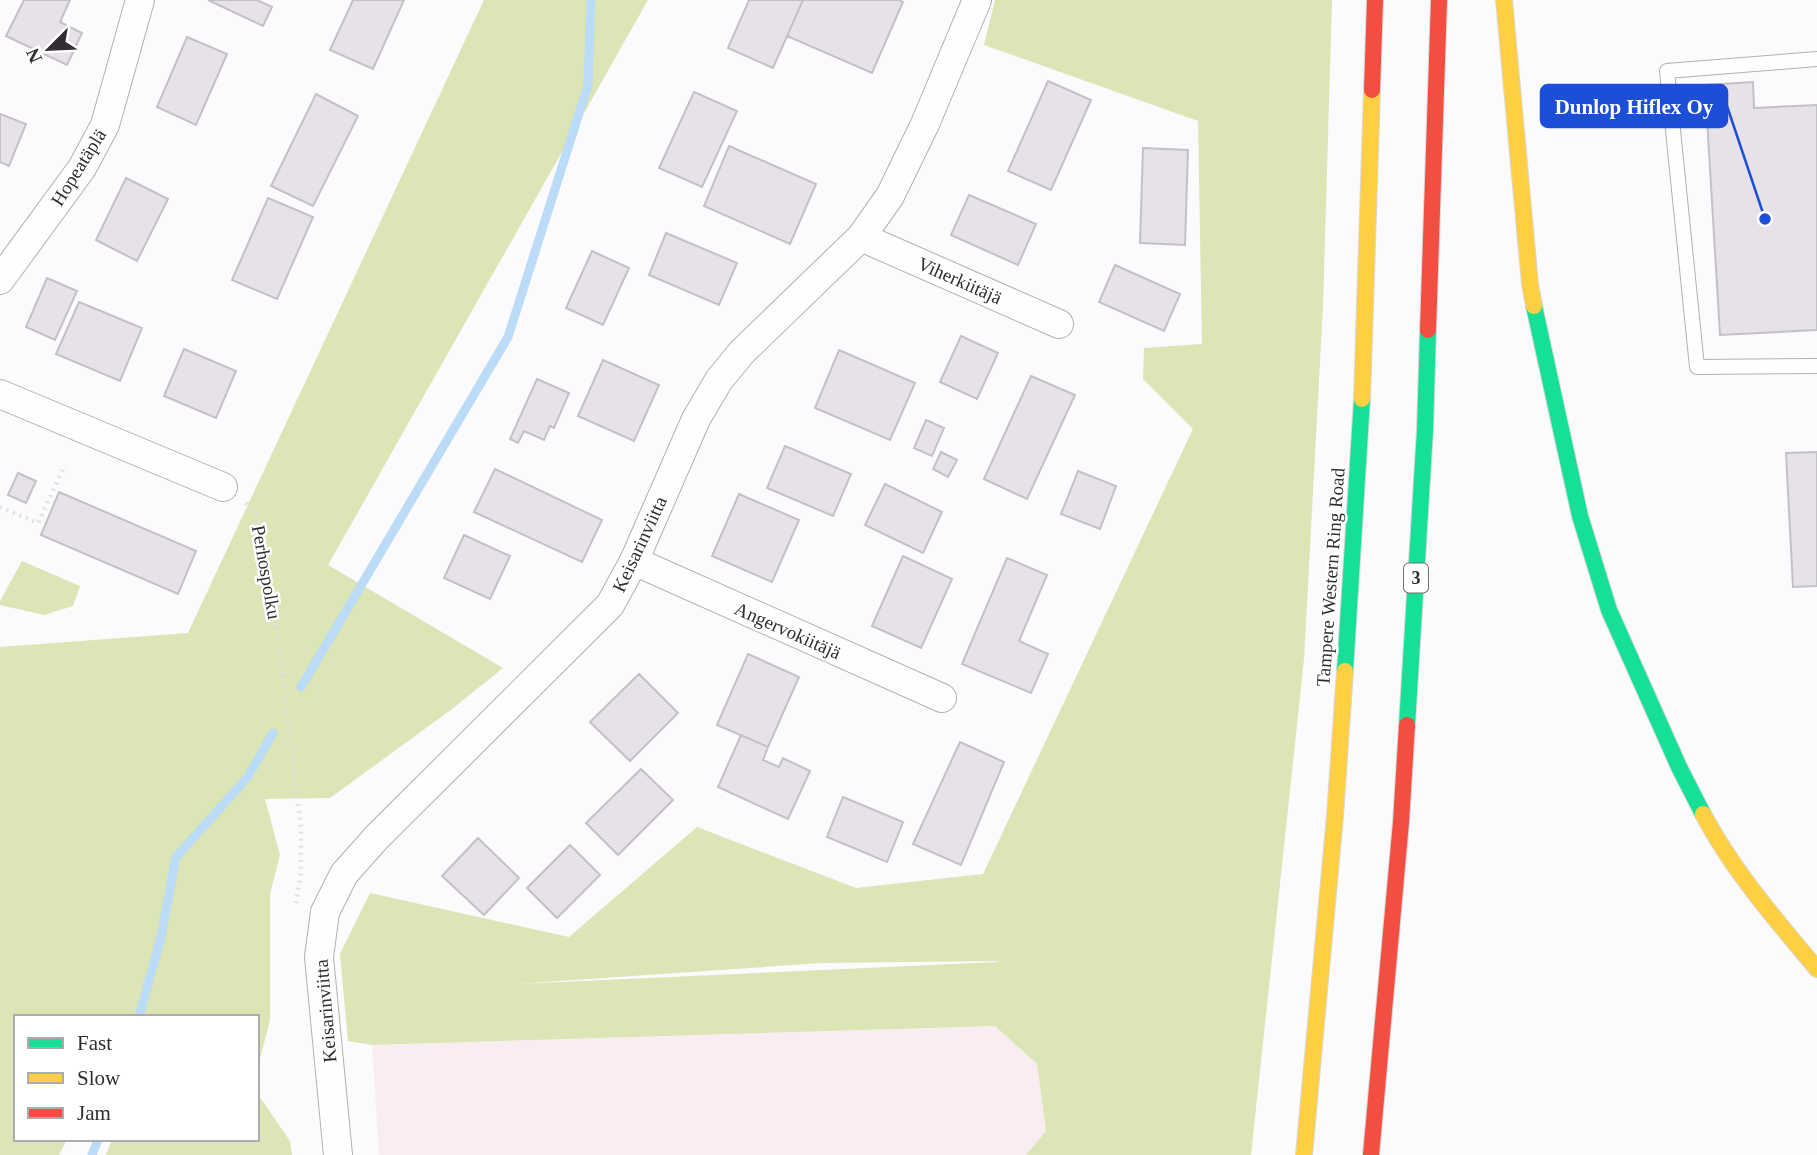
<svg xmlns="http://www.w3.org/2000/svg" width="1817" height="1155" font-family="Georgia,serif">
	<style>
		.commercial { fill: #f9edf2 }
		.green { fill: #dbe5b6; fill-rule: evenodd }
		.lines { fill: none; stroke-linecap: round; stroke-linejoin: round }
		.stream { stroke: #bcdbf6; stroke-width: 9 }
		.building { fill: #e6e2e7; stroke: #c4c1c6; stroke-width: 2 }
		.lane-casing { stroke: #b2b0b3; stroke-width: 16 }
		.street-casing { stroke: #b2b0b3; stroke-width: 30 }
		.fast-casing { stroke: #d8d8da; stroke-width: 18 }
		.slow-casing { stroke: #d8d8da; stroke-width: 18 }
		.jam-casing { stroke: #d8d8da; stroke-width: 18 }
		.path { stroke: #e2e1e2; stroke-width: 4.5; stroke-dasharray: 2 5; stroke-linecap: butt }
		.lane { stroke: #fefeff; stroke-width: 14 }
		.street { stroke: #fefeff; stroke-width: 28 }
		.fast { stroke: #16e098; stroke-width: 16 }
		.slow { stroke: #ffcf43; stroke-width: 16 }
		.jam { stroke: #f24e42; stroke-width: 16 }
		.labels { text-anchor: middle; stroke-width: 5; stroke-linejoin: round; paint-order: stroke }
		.shield { fill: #fff; stroke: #706c71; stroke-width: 2 }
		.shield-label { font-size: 18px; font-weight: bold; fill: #322d34 }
		.street-label { font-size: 19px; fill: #322d34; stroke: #fff }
		.leader { fill: none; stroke: #1d4ed8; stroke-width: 2.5 }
		.callout-dot { fill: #1d4ed8; stroke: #fff; stroke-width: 2.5 }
		.callout { fill: #1d4ed8; stroke: #1d4ed8; stroke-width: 2.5 }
		.callout-label { font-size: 21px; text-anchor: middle; font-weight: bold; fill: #fff }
	</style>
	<rect width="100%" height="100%" fill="#fbfafc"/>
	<!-- commercial -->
	<path class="commercial" d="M995,1026L1037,1064L1046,1131L1026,1155H379L372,1045Z"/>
	<!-- green -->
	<path class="green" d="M484,0H648L328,565L503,668L452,709L330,798L265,799L280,855L270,894V1020L257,1070V1017H16V1139H67L59,1155H0V647L188,633Z
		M995,0H1332L1323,306L1304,659L1251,1155H1026L1046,1131L1037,1064L995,1026L372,1045L348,1041L340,954L370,893L569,937L697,827L856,888L983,874L1193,429L1143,379L1144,348L1202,344L1198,121L984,45ZM997,961V962L516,984L822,963Z
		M22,561L80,586L73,606L44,615L0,605V601Z
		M257,1093L290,1141L292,1155H106L112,1139H257Z"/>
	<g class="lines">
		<!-- stream -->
		<path class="stream" d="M301,687L508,337L588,85L591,0
			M139,1017L161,937L176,857L247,778L273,733
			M92,1155L98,1139"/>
	</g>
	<!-- building -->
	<path class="building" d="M24,0H70L60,22L82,33L67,65L6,36Z
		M208,0H257L272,7L263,26Z
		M353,0H404L373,69L330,50Z
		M749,0H803L773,68L728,48Z
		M803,0H899L903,2L872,73L787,36Z
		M187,37L227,54L196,125L157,107Z
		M1048,81L1091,100L1051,190L1008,171Z
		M1753,82L1754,108L1817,105V330L1720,335L1705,85Z
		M694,92L737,111L702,187L659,168Z
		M316,94L358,116L313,206L271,186Z
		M0,114L26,124L9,166L0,162Z
		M729,146L816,184L790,244L704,206Z
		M1143,148L1188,150L1185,245L1140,243Z
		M126,178L168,199L137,261L96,240Z
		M969,195L1036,224L1018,265L951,235Z
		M268,198L313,217L277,299L232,280Z
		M666,233L737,263L719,305L649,275Z
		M592,251L629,268L603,325L566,308Z
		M1115,265L1180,294L1164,331L1099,302Z
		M47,278L77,291L55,340L26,327Z
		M79,302L142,328L120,381L56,354Z
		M961,336L998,353L977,399L940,382Z
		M184,349L236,371L216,418L164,396Z
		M839,350L915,383L890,440L815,408Z
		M603,360L659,385L634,441L578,416Z
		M1031,376L1075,395L1027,499L984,479Z
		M537,379L569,393L554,428L550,426L544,440L524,431L518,443L510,439Z
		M926,420L944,428L932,456L914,448Z
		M785,446L851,474L833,516L767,488Z
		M941,452L957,460L948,477L933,469Z
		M1817,452V586L1793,587L1786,453Z
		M495,469L602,520L582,562L474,512Z
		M1078,471L1116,486L1100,529L1061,514Z
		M18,473L36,481L26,503L8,495Z
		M885,484L942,512L923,553L865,525Z
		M59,492L196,551L178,594L41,535Z
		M739,494L799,520L772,582L712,556Z
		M464,535L510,556L490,599L444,578Z
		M903,556L952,579L921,648L872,626Z
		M1007,558L1047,575L1019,641L1048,654L1031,693L962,664Z
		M748,654L799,677L768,747L717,725Z
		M639,674L678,713L630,761L590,722Z
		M741,735L768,747L763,760L779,767L783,758L810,771L788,819L718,787Z
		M960,742L1004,762L961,865L913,844Z
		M641,769L673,800L618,855L586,823Z
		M843,797L903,822L887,862L827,837Z
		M478,838L519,878L484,915L442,876Z
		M570,845L600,875L557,918L527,888Z"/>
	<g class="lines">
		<!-- lane casing -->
		<g class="lane-casing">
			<path id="lane" d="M1817,59L1667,71L1697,367L1817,366"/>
		</g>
		<!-- street casing -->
		<g class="street-casing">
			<path id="street" d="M861,237L1059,324
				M0,280L82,168L105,125L140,0
				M0,394L223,487
				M634,561L942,698
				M338,1155L319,957L325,912L344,874L377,837L610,605L634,561L696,419L719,380L742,352L861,237L890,196L925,124L977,0"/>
		</g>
		<!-- fast casing -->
		<g class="fast-casing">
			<path id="fast" d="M1534,306L1580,516L1609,610L1679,767L1703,814
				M1345,671L1362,399
				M1407,725L1425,430L1428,330"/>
		</g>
		<!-- slow casing -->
		<g class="slow-casing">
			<path id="slow" d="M1504,0L1530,284L1534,306
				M1362,399L1372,90
				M1703,814C1733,871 1776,920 1817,969
				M1304,1155L1335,816L1345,671"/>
		</g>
		<!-- jam casing -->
		<g class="jam-casing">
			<path id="jam" d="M1372,90L1375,0
				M1428,330L1439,0
				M1371,1155L1401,822L1407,725"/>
		</g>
		<!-- path -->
		<path class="path" d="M246,503L256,515L264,540L284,687L301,828V872L296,903
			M0,507L38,523L65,465"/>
		<!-- lane -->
		<use href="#lane" class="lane"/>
		<!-- street -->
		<use href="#street" class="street"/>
		<!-- fast -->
		<use href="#fast" class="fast"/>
		<!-- slow -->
		<use href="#slow" class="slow"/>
		<!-- jam -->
		<use href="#jam" class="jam"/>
	</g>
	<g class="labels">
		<!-- shield labels -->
		<rect class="shield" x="1404" y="563.5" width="24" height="29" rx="5"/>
		<g class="shield-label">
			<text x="1416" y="584">3</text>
		</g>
		<!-- street labels -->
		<g class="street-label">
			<text transform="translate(78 167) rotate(-58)" y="7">Hopeatäplä</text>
			<text transform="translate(960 280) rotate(24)" y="7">Viherkiitäjä</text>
			<text transform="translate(639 544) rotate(-65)" y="7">Keisarinviitta</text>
			<text transform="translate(267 572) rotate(80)" y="7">Perhospolku</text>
			<text transform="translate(1330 577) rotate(-86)" y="7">Tampere Western Ring Road</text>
			<text transform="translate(788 630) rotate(24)" y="7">Angervokiitäjä</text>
			<text transform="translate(325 1011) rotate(-95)" y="7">Keisarinviitta</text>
		</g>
	</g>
	<!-- callouts -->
	<path class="leader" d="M1765 219L1727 106"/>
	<circle class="callout-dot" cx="1765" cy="219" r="7"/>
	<rect class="callout" x="1541" y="85" width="186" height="42" rx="7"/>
	<g class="callout-label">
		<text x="1634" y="114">Dunlop Hiflex Oy</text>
	</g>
	<!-- legend -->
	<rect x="14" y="1015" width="245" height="126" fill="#ffffff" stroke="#adabae" stroke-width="2"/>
	<rect x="28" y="1038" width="35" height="10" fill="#16e098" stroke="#adabae" stroke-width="2"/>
	<text x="77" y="1050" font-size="21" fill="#322d34">Fast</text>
	<rect x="28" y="1073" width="35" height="10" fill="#ffcf43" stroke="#adabae" stroke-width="2"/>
	<text x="77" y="1085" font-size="21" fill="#322d34">Slow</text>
	<rect x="28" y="1108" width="35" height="10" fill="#f24e42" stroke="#adabae" stroke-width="2"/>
	<text x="77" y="1120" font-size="21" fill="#322d34">Jam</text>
	<!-- north arrow -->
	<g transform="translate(49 49) rotate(246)" stroke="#ffffff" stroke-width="5" paint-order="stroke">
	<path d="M0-5L12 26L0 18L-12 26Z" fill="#322d34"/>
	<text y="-10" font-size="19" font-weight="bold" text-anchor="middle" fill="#322d34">N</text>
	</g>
</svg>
